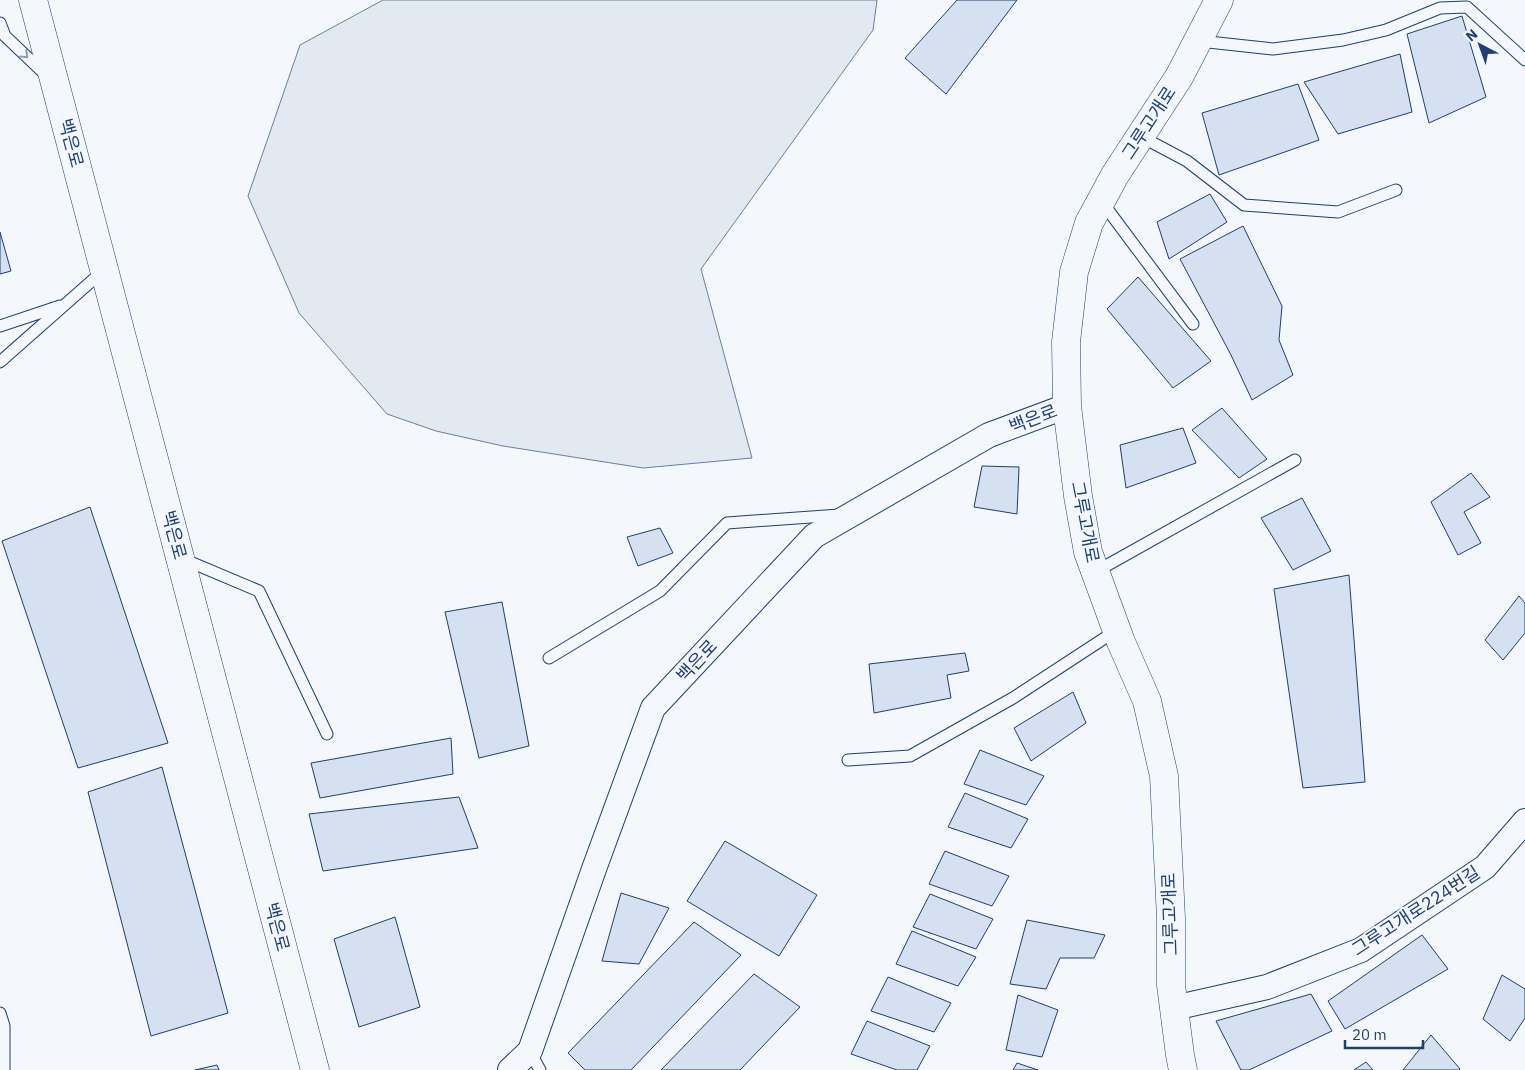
<svg xmlns="http://www.w3.org/2000/svg" width="1525" height="1070" font-family="'IBM Plex Sans','Noto Sans KR',sans-serif">
	<style>
		.green { fill: #e3e9f0; stroke: #687fa3 }
		.building { fill: #d5e0f0; stroke: #1d3f73 }
		.lines { fill: none; stroke-linecap: round; stroke-linejoin: round }
		.lane-casing { stroke: #1d3f73; stroke-width: 13 }
		.street-casing { stroke: #1d3f73; stroke-width: 26 }
		.secondary-casing { stroke: #1d3f73; stroke-width: 29 }
		.lane { stroke: #f4f7fb; stroke-width: 11 }
		.street { stroke: #f4f7fb; stroke-width: 24 }
		.secondary { stroke: #f4f7fb; stroke-width: 28 }
		.oneway { stroke: #889bb7 }
		.labels { text-anchor: middle; stroke-width: 4; stroke-linejoin: round; paint-order: stroke }
		.street-label { font-size: 18px; fill: #1d3f73; stroke: #f4f7fb }
	</style>
	<rect width="100%" height="100%" fill="#f4f7fb"/>
	<!-- green -->
	<path class="green" d="M383,0H877L873,30L701,269L752,458L643,468L503,446L436,431L387,414L299,313L248,196L300,45Z"/>
	<!-- building -->
	<path class="building" d="M957,0H1017L946,94L905,58Z
		M1462,16L1486,97L1429,123L1407,34Z
		M1400,54L1412,112L1338,134L1304,82Z
		M1298,84L1319,140L1219,175L1202,113Z
		M1210,194L1227,222L1169,259L1157,222Z
		M1243,226L1282,306L1279,340L1293,375L1252,400L1231,355L1180,259Z
		M0,232L11,271L0,274Z
		M1138,277L1211,361L1173,388L1107,309Z
		M1222,408L1267,459L1239,478L1192,430Z
		M1183,428L1196,463L1126,488L1120,445Z
		M982,466L1019,467L1017,514L974,507Z
		M1471,473L1490,497L1464,512L1481,543L1458,555L1431,502Z
		M1302,498L1331,551L1293,570L1261,518Z
		M90,507L168,743L78,768L2,541Z
		M660,528L673,553L638,566L627,537Z
		M1349,575L1365,782L1303,788L1274,589Z
		M1519,596L1525,603V633L1503,660L1485,640Z
		M502,602L529,746L479,758L445,612Z
		M965,653L969,671L947,675L951,698L874,713L869,664Z
		M1073,692L1086,723L1031,761L1014,728Z
		M451,738L453,774L320,798L311,763Z
		M980,750L1044,776L1026,805L964,784Z
		M162,767L228,1013L151,1036L88,792Z
		M965,793L1028,819L1011,848L948,827Z
		M459,797L478,848L323,871L309,814Z
		M725,841L817,895L779,956L687,901Z
		M945,851L1009,876L992,906L929,884Z
		M621,893L669,908L639,964L602,961Z
		M930,894L993,919L976,949L913,927Z
		M395,917L420,1007L359,1027L334,939Z
		M1027,920L1105,935L1094,958H1060L1046,989L1010,984Z
		M694,922L741,955L631,1070H585L568,1053Z
		M912,931L976,957L958,986L896,964Z
		M1422,935L1448,969L1345,1029L1328,1001Z
		M754,974L800,1007L740,1070H661Z
		M1502,975L1525,989V1018L1510,1041L1483,1019Z
		M888,977L951,1003L934,1032L871,1011Z
		M1311,994L1332,1031L1249,1070H1241L1216,1021Z
		M1018,995L1058,1010L1042,1057L1006,1050Z
		M867,1021L930,1046L917,1070H897L851,1054Z
		M1431,1035L1460,1069L1459,1070H1403Z
		M1366,1062L1373,1070H1354Z
		M1017,1063L1038,1070H1013Z
		M217,1065L219,1070H195Z"/>
	<g class="lines">
		<!-- lane casing -->
		<g class="lane-casing">
			<path id="lane" d="M0,23L5,36L46,75
				M1199,41L1273,49L1343,40L1386,30L1440,8L1467,7L1525,60
				M1140,136L1187,161L1244,205L1338,212L1396,190
				M1102,202L1193,324
				M0,326L60,306
				M0,362L103,271
				M183,559L259,591L327,734
				M1095,572L1295,460
				M549,658L660,591L727,523L839,515
				M848,760L910,756L1013,698L1117,630
				M0,1013L4,1026V1070
				M530,1052L540,1070"/>
		</g>
		<!-- street casing -->
		<g class="street-casing">
			<path id="street" d="M1174,1008L1267,987L1361,950L1485,867L1525,821
				M510,1070L530,1051L594,869L653,708L814,536L989,435L1067,406"/>
		</g>
		<!-- secondary casing -->
		<g class="secondary-casing">
			<path id="secondary" d="M33,0L315,1070
				M1183,1070L1180,1055L1171,985V918L1164,776L1147,701L1121,642L1088,552L1078,496L1067,406L1066,342L1074,272L1089,223L1115,175L1179,77L1219,0"/>
		</g>
		<!-- lane -->
		<use href="#lane" class="lane"/>
		<!-- street -->
		<use href="#street" class="street"/>
		<!-- secondary -->
		<use href="#secondary" class="secondary"/>
	</g>
	<!-- one-way arrows -->
	<defs><path id="oneway-chevron" d="M-2-3.5L2.5 0L-2 3.5" fill="none" stroke-width="1.6" stroke-linecap="round" stroke-linejoin="round" transform="scale(1.25)"/></defs>
	<use class="oneway" href="#oneway-chevron" transform="translate(25 55) rotate(44)"/>
	<g class="labels">
		<!-- street labels -->
		<g class="street-label">
			<text transform="translate(1149 123) rotate(-57)" y="6">그루고개로</text>
			<text transform="translate(71 143) rotate(75)" y="6">백은로</text>
			<text transform="translate(1033 419) rotate(-21)" y="6">백은로</text>
			<text transform="translate(1085 522) rotate(79)" y="6">그루고개로</text>
			<text transform="translate(174 535) rotate(75)" y="6">백은로</text>
			<text transform="translate(697 661) rotate(-47)" y="6">백은로</text>
			<text transform="translate(1416 911) rotate(-33)" y="6">그루고개로224번길</text>
			<text transform="translate(1170 914) rotate(-92)" y="6">그루고개로</text>
			<text transform="translate(277 927) rotate(75)" y="6">백은로</text>
		</g>
	</g>
	<!-- north arrow -->
	<g transform="translate(1480 45) rotate(319)" stroke="#f4f7fb" stroke-width="4" paint-order="stroke">
	<path d="M0-4L9 19L0 12L-9 19Z" fill="#1d3f73"/>
	<text y="-8" font-size="14" font-weight="bold" text-anchor="middle" fill="#1d3f73">N</text>
	</g>
	<!-- scale -->
	<path d="M1345 1040v8h78v-8" fill="none" stroke="#1d3f73" stroke-width="2.5"/>
	<text x="1352" y="1040" font-size="15" fill="#1d3f73" stroke="#f4f7fb" stroke-width="4" paint-order="stroke">20 m</text>
</svg>
